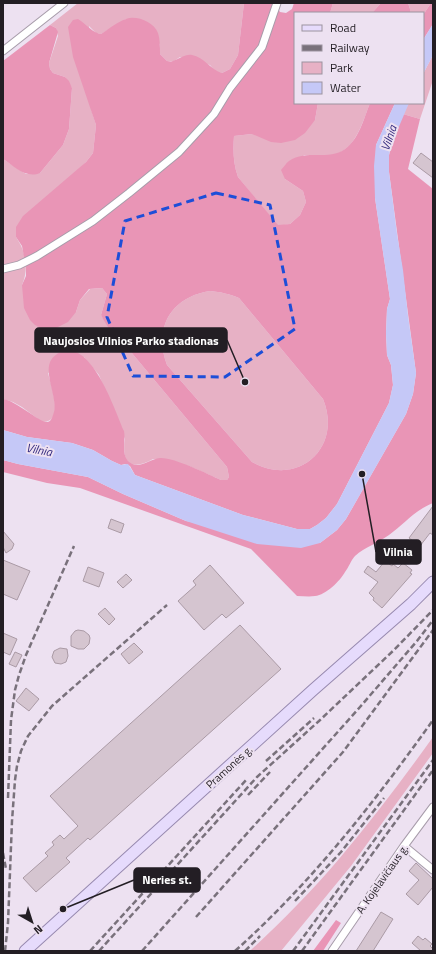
<svg xmlns="http://www.w3.org/2000/svg" width="436" height="954" font-family="'Titillium Web',sans-serif">
	<style>
		.green { fill: #e7b1c5 }
		.forest { fill: #e995b6; fill-rule: evenodd }
		.water { fill: #c5c8f7 }
		.building { fill: #d5c5d0; stroke: #aa9aa5 }
		.lines { fill: none; stroke-linecap: round; stroke-linejoin: round }
		.street-casing { stroke: #a79caa; stroke-width: 9 }
		.primary-casing { stroke: #9789af; stroke-width: 13 }
		.street { stroke: #fff; stroke-width: 7 }
		.primary { stroke: #e6dbfc; stroke-width: 11 }
		.rail { stroke: #79717b; stroke-width: 2.5; stroke-dasharray: 6 3; stroke-linecap: butt }
		.marked { fill: none; stroke: #1d4ed8; stroke-width: 3; stroke-dasharray: 8 5; stroke-linejoin: round }
		.labels { text-anchor: middle; stroke-width: 4; stroke-linejoin: round; paint-order: stroke }
		.street-label { font-size: 11px; fill: #231e24; stroke: #ede1f1 }
		.water-label { font-size: 12px; font-style: italic; fill: #30267c; stroke: #ede1f1 }
		.leader { fill: none; stroke: #231e24; stroke-width: 1.5 }
		.callout-dot { fill: #231e24; stroke: #ede1f1; stroke-width: 1.5 }
		.callout { fill: #231e24; stroke: #231e24; stroke-width: 1.5 }
		.callout-label { font-size: 12px; text-anchor: middle; font-weight: bold; fill: #fff }
	</style>
	<rect width="100%" height="100%" fill="#ede1f1"/>
	<!-- green -->
	<path class="green" d="M78,3H244L238,55L230,69L222,73L216,72L210,65L180,57L174,61H167L160,54V44L126,19L101,34L96,33L89,26L91,109L96,125L93,153L86,162L16,237C26,252 29,268 22,285L76,312L80,300L90,289L102,288L107,294L101,315L121,343L131,352L227,467L229,477L227,480H221L189,466L153,459C132,471 121,464 125,439L99,375L84,357L48,373C51,385 65,423 42,422L22,407L13,402L3,399V159L26,174L40,173L63,145L69,129L72,88L65,77L53,73L50,69L49,63L58,36L56,28L50,25Z
		M333,3H381L372,13H330Z
		M408,3H431L423,15V13H410V9Z
		M433,55V80L420,119L403,114L409,103H423V74Z
		M318,103H370C363,121 356,148 336,154C328,157 313,155 304,155L285,179L303,191L306,202L300,215L290,224L278,226L238,177C233,163 233,150 234,136L252,134L315,120Z
		M210,291C221,292 229,294 239,298L323,399C343,448 298,488 252,462L167,365C153,328 171,297 210,291Z
		M433,737V753L351,866L281,951H250C281,922 311,892 339,859C372,820 403,779 433,737Z"/>
	<!-- forest -->
	<path class="forest" d="M244,3H275L280,12L286,13L292,9L294,3H333L330,13H295V103H318L315,120L305,133L295,140L281,143L271,142L252,134L234,136C233,150 233,163 238,177L278,225L290,224L300,215L306,202L303,191L285,179L281,170C284,167 286,163 289,161C306,149 329,161 345,149C359,139 364,118 370,103H395L376,145L375,198L390,299L387,309L386,333L387,355L391,365L393,385L389,403L337,504L326,518L317,525L310,529H297L243,515L135,475L130,466L125,464L121,465L112,461L93,450L72,443L27,437L3,430V399C17,401 41,424 48,422C51,421 52,418 53,415C61,396 34,363 61,352C92,339 115,411 124,431C126,441 121,453 128,461C138,471 149,459 160,458C173,457 208,474 221,480H227L229,477L227,467L131,352C119,342 108,329 101,315L107,294L102,288L89,289L80,300L76,312L68,322L56,328L43,329L35,325L30,320L24,308L22,285L26,276V267L22,246L16,237V227L23,216L86,162L93,153L96,125L73,57L68,27L73,20L78,19C86,24 93,33 101,34C109,29 117,22 126,19C136,15 154,22 158,33C160,39 160,47 160,54L167,61C169,61 171,62 173,61C179,59 185,54 192,55C204,57 211,70 222,73L230,69L238,55ZM210,291C221,292 229,294 239,298L323,399C343,448 298,488 252,462L167,365C153,328 171,297 210,291Z
		M381,3H408L410,9V13H372Z
		M431,3H433V24L423,40V15Z
		M50,25L56,28L58,32L49,63L50,69L53,73L65,77L69,81L72,88L69,129L63,145L40,173C26,179 14,166 3,159V61Z
		M403,114L420,119L408,169L433,189V503C415,510 403,525 389,535C378,543 365,547 355,556C351,560 349,567 345,572C340,581 326,595 315,596C309,597 303,596 297,596L251,549L80,488L47,483L3,472V460L18,464L88,477L123,494L186,521L320,543L337,530L346,519L406,414L413,394L416,373L389,172V155L392,143Z
		M336,920L341,923L323,951H313Z"/>
	<!-- water -->
	<path class="water" d="M433,24V55L423,74V40Z
		M395,103H409L392,143L389,155V172L397,234L403,270L408,316L416,373L413,394L406,414L346,519L337,530L320,543L301,548L257,544L186,521L123,494L88,477L18,464L3,460V430L27,437L72,443L93,450L112,461L121,465L128,464L135,475L243,515L297,529H310L317,525L326,518L337,504L389,403L393,385L391,365L387,355L386,333L387,309L390,299L375,198L374,166L376,145Z"/>
	<!-- building -->
	<path class="building" d="M421,153L433,162V178L413,163Z
		M433,506V535L430,533L420,546L409,538Z
		M111,519L124,524L121,533L108,528Z
		M3,531L14,544L12,549L6,553L3,547Z
		M3,560L30,571L17,600L3,594Z
		M385,561L392,566L393,564L398,568L403,563L412,570L410,573L412,574L382,608L373,600L374,598L369,593L378,582L364,572L368,566L376,572Z
		M210,565L244,603L226,618L222,614L204,630L178,601L196,585L193,581Z
		M88,567L104,573L99,587L83,581Z
		M126,574L132,580L123,588L117,582Z
		M105,608L115,619L109,625L98,614Z
		M240,625L281,669L90,840L88,838L66,858L70,862L36,892L23,878L48,856L45,853L54,845L52,842L60,835L64,839L78,826L50,796Z
		M78,630L84,631L89,635L90,638L89,644L84,649H78L71,646V636L75,631Z
		M3,633L17,639L10,655L3,652Z
		M134,643L143,652L129,664L121,654Z
		M60,648L67,649L68,656L66,662L61,664L55,663L52,657L54,651Z
		M15,652L22,655L16,667L9,664Z
		M26,688L39,699L29,711L16,701Z
		M416,863L433,879V887L418,905L406,894L419,880L409,871Z
		M381,912L393,919L373,951H356Z
		M418,936L423,940L425,938L432,944L430,946L433,949V951H421L412,943Z"/>
	<g class="lines">
		<!-- street casing -->
		<g class="street-casing">
			<path id="street" d="M3,51L64,3
				M3,269L19,265L37,256L93,221L129,193L179,152L214,114L230,88L262,47L277,3
				M404,846L433,870
				M332,951L404,846L433,807"/>
		</g>
		<!-- primary casing -->
		<g class="primary-casing">
			<path id="primary" d="M25,951L313,690L411,604L433,582"/>
		</g>
		<!-- street -->
		<use href="#street" class="street"/>
		<!-- primary -->
		<use href="#primary" class="primary"/>
		<!-- rail -->
		<path class="rail" d="M266,761L314,718
			M248,795L270,772
			M8,798L11,720L15,690L19,675L26,655L74,546
			M3,853L6,869
			M295,901L341,852L384,798
			M196,917L343,752L433,630
			M5,951L8,923L12,821L15,780L17,766L21,751L28,736L52,706L167,605
			M90,951L247,779
			M99,951L257,777L319,721L394,650L433,610
			M142,951L360,707L417,641L433,620
			M235,951C311,883 374,803 433,720
			M245,951L260,936
			M293,951L433,760
			M302,951L433,770"/>
	</g>
	<!-- marked area -->
	<path class="marked" d="M216,193L270,205L295,329L225,377L133,376L107,317L125,221Z"/>
	<g class="labels">
		<!-- street labels -->
		<g class="street-label">
			<text transform="translate(229 767) rotate(-42)" y="4">Pramonės g.</text>
			<text transform="translate(382 879) rotate(-55)" y="4">A. Kojelavičiaus g.</text>
		</g>
		<!-- water labels -->
		<g class="water-label">
			<text transform="translate(389 138) rotate(-71)" y="4">Vilnia</text>
			<text transform="translate(39 450) rotate(11)" y="4">Vilnia</text>
		</g>
	</g>
	<!-- callouts -->
	<path class="leader" d="M245 382L227 340M362 474L376 552M63 909L134 880"/>
	<g class="callout-dot">
		<circle cx="245" cy="382" r="4"/>
		<circle cx="362" cy="474" r="4"/>
		<circle cx="63" cy="909" r="4"/>
	</g>
	<g class="callout">
		<rect x="35" y="328" width="192" height="24" rx="4"/>
		<rect x="376" y="540" width="45" height="24" rx="4"/>
		<rect x="134" y="868" width="66" height="24" rx="4"/>
	</g>
	<g class="callout-label">
		<text x="131" y="345">Naujosios Vilnios Parko stadionas</text>
		<text x="398" y="556">Vilnia</text>
		<text x="167" y="884">Neries st.</text>
	</g>
	<!-- border -->
	<rect width="436" height="954" fill="none" stroke="#231e24" stroke-width="8"/>
	<!-- legend -->
	<rect x="294" y="12" width="130" height="92" fill="#ede1f1" stroke="#9c939f"/>
	<rect x="302" y="25" width="20" height="6" fill="#e6dbfc" stroke="#9c939f"/>
	<text x="330" y="32" font-size="12" fill="#231e24">Road</text>
	<rect x="302" y="45" width="20" height="6" fill="#79717b" stroke="#9c939f"/>
	<text x="330" y="52" font-size="12" fill="#231e24">Railway</text>
	<rect x="302" y="62" width="20" height="12" fill="#e7b1c5" stroke="#9c939f"/>
	<text x="330" y="72" font-size="12" fill="#231e24">Park</text>
	<rect x="302" y="82" width="20" height="12" fill="#c5c8f7" stroke="#9c939f"/>
	<text x="330" y="92" font-size="12" fill="#231e24">Water</text>
	<!-- north arrow -->
	<g transform="translate(32 922) rotate(141)" stroke="#ede1f1" stroke-width="3" paint-order="stroke">
	<path d="M0-3L7 15L0 10L-7 15Z" fill="#231e24"/>
	<text y="-6" font-size="11" font-weight="bold" text-anchor="middle" fill="#231e24">N</text>
	</g>
</svg>
